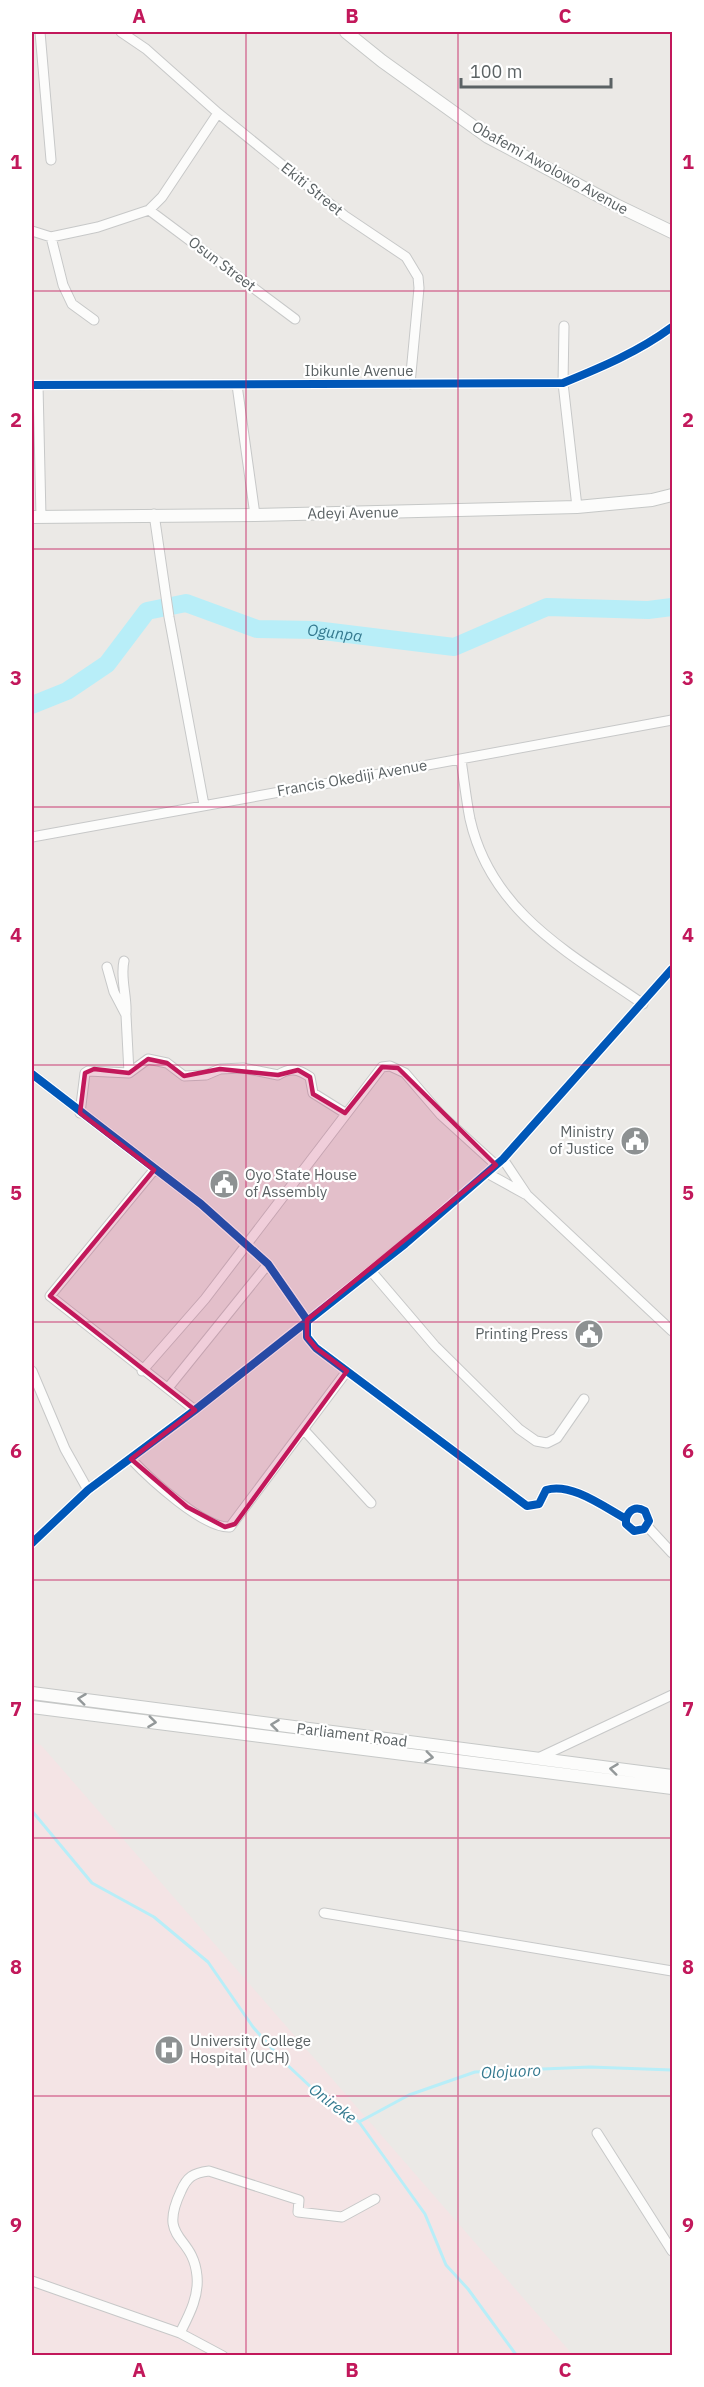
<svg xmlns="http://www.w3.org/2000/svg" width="704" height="2387" font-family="'IBM Plex Sans',sans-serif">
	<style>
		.medical { fill: #f4e4e5 }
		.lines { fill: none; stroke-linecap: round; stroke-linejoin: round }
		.stream { stroke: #b8eef8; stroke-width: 3 }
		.river { stroke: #b8eef8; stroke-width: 18 }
		.street-casing { stroke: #c7c8c8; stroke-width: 11 }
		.secondary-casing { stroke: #c6c8c7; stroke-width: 14 }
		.street { stroke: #fcfcfb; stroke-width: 9 }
		.secondary { stroke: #fcfcfb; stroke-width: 12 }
		.cycleway-casing { stroke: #fff; stroke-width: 11 }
		.cycleway { stroke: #0057b8; stroke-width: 8 }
		.oneway { stroke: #939899 }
		.marked { fill: #c2185b; fill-opacity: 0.2; stroke: #c2185b; stroke-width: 4.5; stroke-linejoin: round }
		.grid { fill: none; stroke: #c2185b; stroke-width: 1.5; stroke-opacity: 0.55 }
		.labels { text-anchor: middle; stroke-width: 4.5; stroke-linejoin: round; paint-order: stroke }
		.street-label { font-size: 15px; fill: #5b6264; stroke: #fff }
		.poi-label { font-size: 15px; fill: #5b6264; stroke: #fff; text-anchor: end }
		.water-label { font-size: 16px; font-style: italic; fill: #34798f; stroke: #fff }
		.neatline { fill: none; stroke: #c2185b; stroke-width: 2 }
		.grid-label { font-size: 20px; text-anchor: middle; font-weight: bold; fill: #c2185b }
	</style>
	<rect width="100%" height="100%" fill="#ebe9e6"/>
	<!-- medical -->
	<path class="medical" d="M32,1743L41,1745L573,2355L32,2356Z"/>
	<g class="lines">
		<!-- stream -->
		<path class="stream" d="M32,1811L92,1883L154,1917L208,1962L253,2027L282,2060L314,2090L359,2122L425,2214L446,2265L468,2289L517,2356
			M359,2122L409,2095L475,2072L590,2067L672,2070"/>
		<!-- river -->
		<path class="river" id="s1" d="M32,705L67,691L107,664L147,611L186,603L257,629L315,630L454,647L547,607L648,610L672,607"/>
		<!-- street casing -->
		<g class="street-casing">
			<path id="street" d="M40,32L51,160
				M121,32L146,49L218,113L345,216L406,257L418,277L419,288L410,384
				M149,210L295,319
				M32,231L51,237L98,227L149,210L162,197L218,113
				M51,237L63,285L72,304L94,320
				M564,326L563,383L577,507
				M32,385L563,383C602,367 638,352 672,327
				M38,385L41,517
				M237,385L255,515
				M154,514L169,617L204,805
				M461,760C464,779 466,799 470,819C491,913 571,954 643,1004
				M32,837C245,798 459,760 672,720
				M124,961C120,977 127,996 126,1013
				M107,967L114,992L126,1015L129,1073
				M32,1074L201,1204L268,1264L307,1320V1337L316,1348L527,1506L539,1504L546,1490C571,1482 604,1507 626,1519V1524L634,1531L644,1529L649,1521L645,1511C636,1506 629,1509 626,1519
				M80,1113L85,1073L88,1071L129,1073L148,1059L167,1063L184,1076L206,1075L220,1069L243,1068L278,1075C290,1067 298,1069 310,1077L313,1093L345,1113
				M503,1159L527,1195L672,1331
				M154,1170L50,1296L195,1410
				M487,1173L525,1194
				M371,1271L435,1346L519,1429L536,1441L547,1443L557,1438L584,1399
				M32,1371L65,1449L88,1490
				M142,1371L205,1299L382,1067L390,1066L405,1073L441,1115L496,1165
				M168,1388L268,1264
				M304,1430L371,1503
				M131,1459C149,1478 204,1529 230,1527L347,1371
				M647,1526L672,1553
				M32,1543L88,1490L195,1410L405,1244L503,1159L672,969
				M536,1759L672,1695
				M324,1913L672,1971
				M597,2133L672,2251
				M32,2281L180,2333L223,2356
				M180,2333C189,2315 199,2297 197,2276C193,2233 157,2242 181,2191C187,2177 193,2173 209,2171L299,2200L298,2212L342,2217L375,2199"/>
		</g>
		<!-- secondary casing -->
		<g class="secondary-casing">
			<path id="secondary" d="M346,32L382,61L488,137L616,205L672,232
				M32,517L255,515L577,507L652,500L672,495
				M32,1693L672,1776
				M32,1707L672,1788"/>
		</g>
		<!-- street -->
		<use href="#street" class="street"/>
		<!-- secondary -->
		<use href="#secondary" class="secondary"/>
		<!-- cycleway casing -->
		<g class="cycleway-casing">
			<path id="cycleway" d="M32,385L563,383C602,367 638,352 672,327
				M32,1074L201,1204L268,1264L307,1320V1337L316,1348L527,1506L539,1504L546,1490C571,1482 604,1507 626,1519V1524L634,1531L644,1529L649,1521L645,1511C636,1506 629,1509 626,1519
				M32,1543L88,1490L195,1410L405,1244L503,1159L672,969"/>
		</g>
		<!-- cycleway -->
		<use href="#cycleway" class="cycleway"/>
	</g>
	<!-- one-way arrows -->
	<defs><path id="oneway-chevron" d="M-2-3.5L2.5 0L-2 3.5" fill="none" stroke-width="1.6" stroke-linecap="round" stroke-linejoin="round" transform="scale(1.5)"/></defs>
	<g class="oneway">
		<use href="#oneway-chevron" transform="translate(82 1699) rotate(-173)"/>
		<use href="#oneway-chevron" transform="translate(152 1722) rotate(7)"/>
		<use href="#oneway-chevron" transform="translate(275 1725) rotate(-173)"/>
		<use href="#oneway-chevron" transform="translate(429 1757) rotate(7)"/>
		<use href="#oneway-chevron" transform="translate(614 1769) rotate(-173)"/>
	</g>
	<!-- marked area -->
	<path class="marked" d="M148,1059L167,1063L184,1076L220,1069L278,1075L298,1070L310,1077L313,1094L345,1113L382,1067L398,1068L496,1165L307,1320V1337L316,1348L347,1371L235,1524L225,1527L187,1507L131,1459L195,1410L50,1296L154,1170L80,1113L85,1073L94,1069L129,1073Z"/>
	<!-- grid -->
	<path class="grid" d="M246,32V2356M458,32V2356M32,291H672M32,549H672M32,807H672M32,1065H672M32,1322H672M32,1580H672M32,1838H672M32,2096H672"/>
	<!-- icons -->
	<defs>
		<g id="civic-disc" transform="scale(1.5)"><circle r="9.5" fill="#8d9192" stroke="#fff"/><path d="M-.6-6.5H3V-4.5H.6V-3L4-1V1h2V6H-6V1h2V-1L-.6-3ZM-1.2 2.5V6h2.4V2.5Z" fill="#fff"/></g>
		<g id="hospital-disc" transform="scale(1.5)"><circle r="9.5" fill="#8d9192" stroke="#fff"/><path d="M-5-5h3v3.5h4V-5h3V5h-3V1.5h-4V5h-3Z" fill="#fff"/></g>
	</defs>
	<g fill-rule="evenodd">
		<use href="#civic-disc" x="635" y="1141"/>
		<use href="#civic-disc" x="224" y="1184"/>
		<use href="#civic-disc" x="589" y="1334"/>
		<use href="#hospital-disc" x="169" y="2050"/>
	</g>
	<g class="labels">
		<!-- street labels -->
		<g class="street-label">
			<text transform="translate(550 168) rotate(29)" y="5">Obafemi Awolowo Avenue</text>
			<text transform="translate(312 189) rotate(39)" y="5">Ekiti Street</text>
			<text transform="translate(222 264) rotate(37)" y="5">Osun Street</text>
			<text x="359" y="376">Ibikunle Avenue</text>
			<text transform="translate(353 513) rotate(-1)" y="5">Adeyi Avenue</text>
			<text transform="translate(352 778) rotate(-10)" y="5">Francis Okediji Avenue</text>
			<text transform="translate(352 1735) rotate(7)" y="5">Parliament Road</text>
		</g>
		<!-- poi labels -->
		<g class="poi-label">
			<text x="614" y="1137">Ministry<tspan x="614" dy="17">of Justice</tspan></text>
			<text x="245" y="1180" text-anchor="start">Oyo State House<tspan x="245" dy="17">of Assembly</tspan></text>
			<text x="568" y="1339">Printing Press</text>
			<text x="190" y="2046" text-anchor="start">University College<tspan x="190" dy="17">Hospital (UCH)</tspan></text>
		</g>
		<!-- water labels -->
		<g class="water-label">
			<text dy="6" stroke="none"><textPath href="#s1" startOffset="346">Ogunpa</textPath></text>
			<text transform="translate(511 2071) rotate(-3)" y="6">Olojuoro</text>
			<text transform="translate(333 2103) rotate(37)" y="6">Onireke</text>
		</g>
	</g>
	<!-- border -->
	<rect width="704" height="2387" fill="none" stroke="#ffffff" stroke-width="66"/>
	<!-- scale -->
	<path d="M461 78v9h150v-9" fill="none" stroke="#5b6264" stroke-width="3"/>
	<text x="470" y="78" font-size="18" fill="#5b6264" stroke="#ffffff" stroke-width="4.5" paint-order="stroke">100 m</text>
	<rect x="33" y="33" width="638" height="2321" class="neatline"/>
	<g class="grid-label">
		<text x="139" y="23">A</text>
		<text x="352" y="23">B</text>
		<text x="565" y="23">C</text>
		<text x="16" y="169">1</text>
		<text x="688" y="169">1</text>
		<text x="16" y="427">2</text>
		<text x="688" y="427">2</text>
		<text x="16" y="685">3</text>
		<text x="688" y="685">3</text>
		<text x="16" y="942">4</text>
		<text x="688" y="942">4</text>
		<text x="16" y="1200">5</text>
		<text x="688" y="1200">5</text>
		<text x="16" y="1458">6</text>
		<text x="688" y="1458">6</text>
		<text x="16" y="1716">7</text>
		<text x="688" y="1716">7</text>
		<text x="16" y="1974">8</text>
		<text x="688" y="1974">8</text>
		<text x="16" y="2232">9</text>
		<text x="688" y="2232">9</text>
		<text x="139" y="2377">A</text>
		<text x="352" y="2377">B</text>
		<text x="565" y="2377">C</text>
	</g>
</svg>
